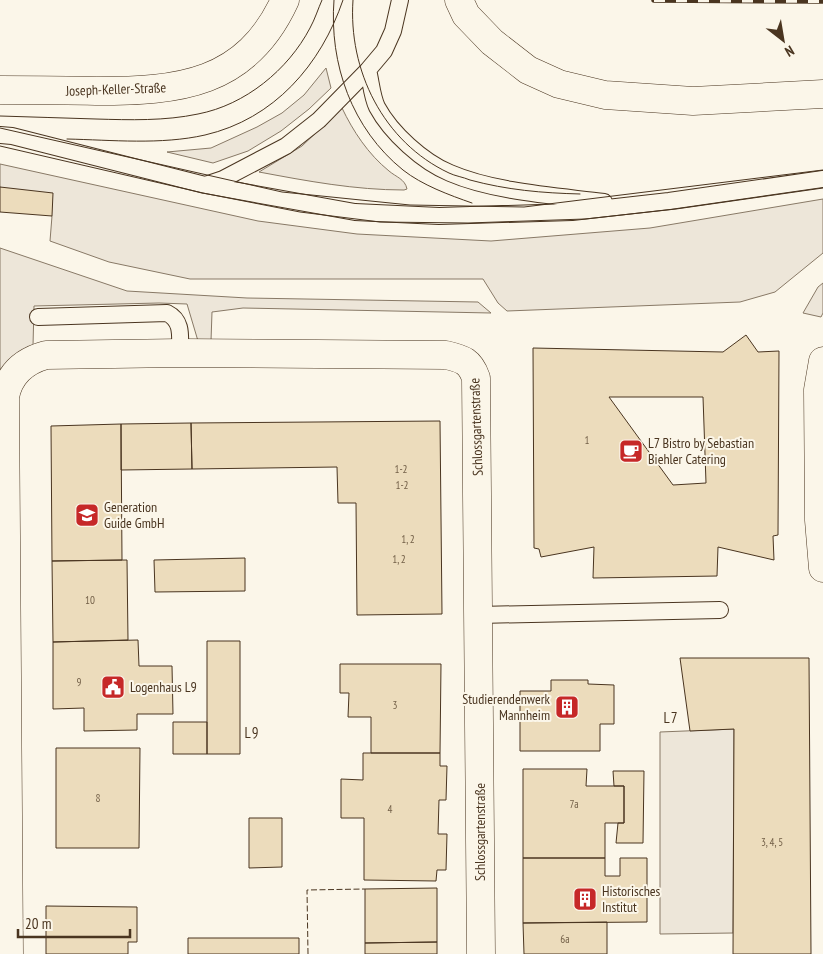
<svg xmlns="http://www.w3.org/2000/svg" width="823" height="954" font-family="'PT Sans Narrow',sans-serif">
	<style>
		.green { fill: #ede6d9; stroke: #887966 }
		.building { fill: #ecdcbc; stroke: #4a3520; fill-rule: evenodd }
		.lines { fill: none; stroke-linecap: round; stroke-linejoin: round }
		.service-casing { stroke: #4a3520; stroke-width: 18 }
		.minor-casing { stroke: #4a3520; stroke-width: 29 }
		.primary-casing { stroke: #4a3520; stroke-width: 29 }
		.trunk-casing { stroke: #4a3520; stroke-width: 29 }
		.service { stroke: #fbf6e9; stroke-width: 16 }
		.minor { stroke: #fbf6e9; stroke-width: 28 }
		.primary { stroke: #fbf6e9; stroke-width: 28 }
		.trunk { stroke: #fbf6e9; stroke-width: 28 }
		.tram { stroke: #4a3520; stroke-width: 1 }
		.rail-casing { stroke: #4a3520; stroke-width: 5.5 }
		.rail { stroke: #fbf6e9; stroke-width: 4; stroke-dasharray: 11; stroke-linecap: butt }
		.fence { stroke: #4a3520; stroke-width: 1; stroke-dasharray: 6 2.5; stroke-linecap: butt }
		.labels { text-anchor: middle; stroke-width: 4; stroke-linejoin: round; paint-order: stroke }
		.number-label { font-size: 11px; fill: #725f47 }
		.street-label { font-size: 14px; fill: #4a3520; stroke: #fbf6e9 }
		.poi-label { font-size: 14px; fill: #4a3520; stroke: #fbf6e9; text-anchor: start }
		.neighbourhood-label { font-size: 15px; letter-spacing: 1px; fill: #4a3520; stroke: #fbf6e9 }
	</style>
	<rect width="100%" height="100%" fill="#fbf6e9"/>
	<!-- green -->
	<path class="green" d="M326,68L331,88L309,109L281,131L248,151L213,163L167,152L211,148L257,127L282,113L304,95Z
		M342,108C353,131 368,154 389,171C396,177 405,179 407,189L404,190C355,190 307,181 259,172L302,146Z
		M0,164L258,221L357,234L491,241L650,228L823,199V253L775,292L740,302L507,311L498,303L483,279H190L109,262L50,241L52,216L0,187Z
		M0,248L127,291L247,298L478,302L491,313L243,308L212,312L211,341H198L187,304L159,303L34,306L33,346L5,369H0Z
		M823,283V313L821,317L803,313L818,287Z
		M734,729L733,933L660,934V732Z"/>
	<!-- building -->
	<path class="building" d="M0,187L53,193L52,216L0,212Z
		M746,335L758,352L779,351L778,535L773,536L774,560L718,547L717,576L593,578L594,547L541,557L539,549L534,548L533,348L723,352ZM609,397H703L706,483L673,485Z
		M440,421L442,614L357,615L356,503H338L337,467L192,469L191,423Z
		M191,423L192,469L121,470V424Z
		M121,424L122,560L52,561L51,426Z
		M245,558V591L155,592L154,560Z
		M127,560L128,640L53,642L52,561Z
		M138,640L139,666H172L173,714H137V730L84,731V708L53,709V642Z
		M207,641H240V754H207Z
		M680,658H809L811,954H733L734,729L690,731Z
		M340,664H441L440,753H371V717H348L349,693H340Z
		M551,680H588V684L614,685V724H600V751H520V691H551Z
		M173,722H207V754H173Z
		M56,748H140L139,848H56Z
		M363,753H440V766H447L446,800H439L438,834H447L446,870H437L436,881L364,880V818H341V779L363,780Z
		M523,769H587L586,786H624V823H605V858H523Z
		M613,771H644L643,843H616L618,823H624V786H614Z
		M249,818H282V867L249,868Z
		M523,858H605V876H620V858H647V922L523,923Z
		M437,888V942L365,943V889Z
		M46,906L137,907V942H128V954H46Z
		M607,922V954H524L523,923Z
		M188,938H299V954H188Z
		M437,942V954H365V943Z"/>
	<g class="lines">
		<!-- service casing -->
		<g class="service-casing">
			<path id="service" d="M368,70C371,82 372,97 377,107C391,133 423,162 450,173C494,192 557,196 604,202
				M0,135L12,136L205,185L355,212L439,216L572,212L669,201L823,179
				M208,184L223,179L286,146L319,120L368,70L384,51L393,31L400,0
				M38,317L167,313C183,321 180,336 180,353
				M479,615L720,610"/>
		</g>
		<!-- minor casing -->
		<g class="minor-casing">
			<path id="minor" d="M0,90C32,90 64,90 96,91C179,91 246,85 285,0
				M9,954L5,397C9,374 24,361 46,355L180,353L446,355C463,359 470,361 476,378L481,954"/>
		</g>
		<!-- primary casing -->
		<g class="primary-casing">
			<path id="primary" d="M823,361L818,390L819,520L823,568"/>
		</g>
		<!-- trunk casing -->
		<g class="trunk-casing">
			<path id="trunk" d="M459,0L466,15L492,42L528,70L559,84L605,95L693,101L823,94"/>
		</g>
		<!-- service -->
		<use href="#service" class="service"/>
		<!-- minor -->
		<use href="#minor" class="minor"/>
		<!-- primary -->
		<use href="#primary" class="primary"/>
		<!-- trunk -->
		<use href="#trunk" class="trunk"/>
		<!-- tram -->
		<path class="tram" d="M334,0C329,64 352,129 403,170C422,185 449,195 472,203
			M353,0C348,70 383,142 449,173C455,176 463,177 470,180C507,190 542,193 580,194
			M0,116C32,117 64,118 96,119C130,120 165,121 198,114C245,105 288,70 310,28C315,19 318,9 322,0
			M0,128L282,192L410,205L524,207L823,170
			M67,139C112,140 161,145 205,135C274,119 321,65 343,0
			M0,146L203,193L300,212L380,222L468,223L585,219L676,209L823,188"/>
		<!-- rail casing -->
		<g class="rail-casing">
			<path id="rail" d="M654,0L823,1"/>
		</g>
		<!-- rail -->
		<use href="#rail" class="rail"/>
		<!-- fence -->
		<path class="fence" d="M308,954L307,890L365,889"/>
	</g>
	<!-- icons -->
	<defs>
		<g id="cafe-square" transform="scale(1.25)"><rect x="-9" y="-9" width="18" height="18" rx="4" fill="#c62828" stroke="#fbf6e9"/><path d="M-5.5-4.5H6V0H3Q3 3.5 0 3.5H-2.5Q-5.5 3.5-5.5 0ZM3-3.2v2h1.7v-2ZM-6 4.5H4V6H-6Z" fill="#fff"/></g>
		<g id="school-square" transform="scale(1.25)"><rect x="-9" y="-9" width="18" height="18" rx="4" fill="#c62828" stroke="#fbf6e9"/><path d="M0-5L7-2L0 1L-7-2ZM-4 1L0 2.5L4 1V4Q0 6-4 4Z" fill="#fff"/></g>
		<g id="civic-square" transform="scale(1.25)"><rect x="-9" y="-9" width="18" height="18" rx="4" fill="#c62828" stroke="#fbf6e9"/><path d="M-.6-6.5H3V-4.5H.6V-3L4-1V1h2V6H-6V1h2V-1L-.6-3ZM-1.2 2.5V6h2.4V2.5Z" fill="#fff"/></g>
		<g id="building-square" transform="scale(1.25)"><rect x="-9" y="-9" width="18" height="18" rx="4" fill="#c62828" stroke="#fbf6e9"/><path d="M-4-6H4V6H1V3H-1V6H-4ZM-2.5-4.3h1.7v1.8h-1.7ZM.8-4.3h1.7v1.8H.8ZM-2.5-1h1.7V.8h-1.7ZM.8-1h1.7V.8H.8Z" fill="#fff"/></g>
	</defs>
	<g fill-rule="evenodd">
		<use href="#cafe-square" x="631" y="451"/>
		<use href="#school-square" x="87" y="515"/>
		<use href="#civic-square" x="113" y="687"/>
		<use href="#building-square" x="567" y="707"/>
		<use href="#building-square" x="585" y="899"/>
	</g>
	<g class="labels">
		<!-- number labels -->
		<g class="number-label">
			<text x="587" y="444">1</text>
			<text x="401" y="473">1-2</text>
			<text x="402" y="489">1-2</text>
			<text x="408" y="543">1, 2</text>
			<text x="399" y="563">1, 2</text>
			<text x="90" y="604">10</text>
			<text x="79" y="686">9</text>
			<text x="395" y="709">3</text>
			<text x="98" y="802">8</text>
			<text x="574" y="808">7a</text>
			<text x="390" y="813">4</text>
			<text x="772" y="846">3, 4, 5</text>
			<text x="565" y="943">6a</text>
		</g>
		<!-- street labels -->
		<g class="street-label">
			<text transform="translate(116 89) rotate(-2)" y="5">Joseph-Keller-Straße</text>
			<text transform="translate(476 427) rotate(-92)" y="5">Schlossgartenstraße</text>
			<text transform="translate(480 832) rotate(-90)" y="5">Schlossgartenstraße</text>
		</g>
		<!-- poi labels -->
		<g class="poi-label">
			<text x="648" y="448">L7 Bistro by Sebastian<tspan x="648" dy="16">Biehler Catering</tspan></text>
			<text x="104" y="512">Generation<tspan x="104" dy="16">Guide GmbH</tspan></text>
			<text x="130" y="692">Logenhaus L9</text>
			<text x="550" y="704" text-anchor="end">Studierendenwerk<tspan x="550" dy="16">Mannheim</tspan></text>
			<text x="602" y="896">Historisches<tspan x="602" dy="16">Institut</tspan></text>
		</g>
		<!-- neighbourhood labels -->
		<g class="neighbourhood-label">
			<text x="671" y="723">L7</text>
			<text x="252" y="738">L9</text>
		</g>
	</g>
	<!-- north arrow -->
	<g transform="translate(783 40) rotate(149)" stroke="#fbf6e9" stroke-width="4" paint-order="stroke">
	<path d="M0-4L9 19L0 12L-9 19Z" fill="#4a3520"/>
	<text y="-8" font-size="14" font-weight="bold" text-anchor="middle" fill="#4a3520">N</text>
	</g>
	<!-- scale -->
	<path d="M18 929v8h112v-8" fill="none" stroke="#4a3520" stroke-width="2.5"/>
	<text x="25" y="929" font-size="15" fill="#4a3520" stroke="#fbf6e9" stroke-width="4" paint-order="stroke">20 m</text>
</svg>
